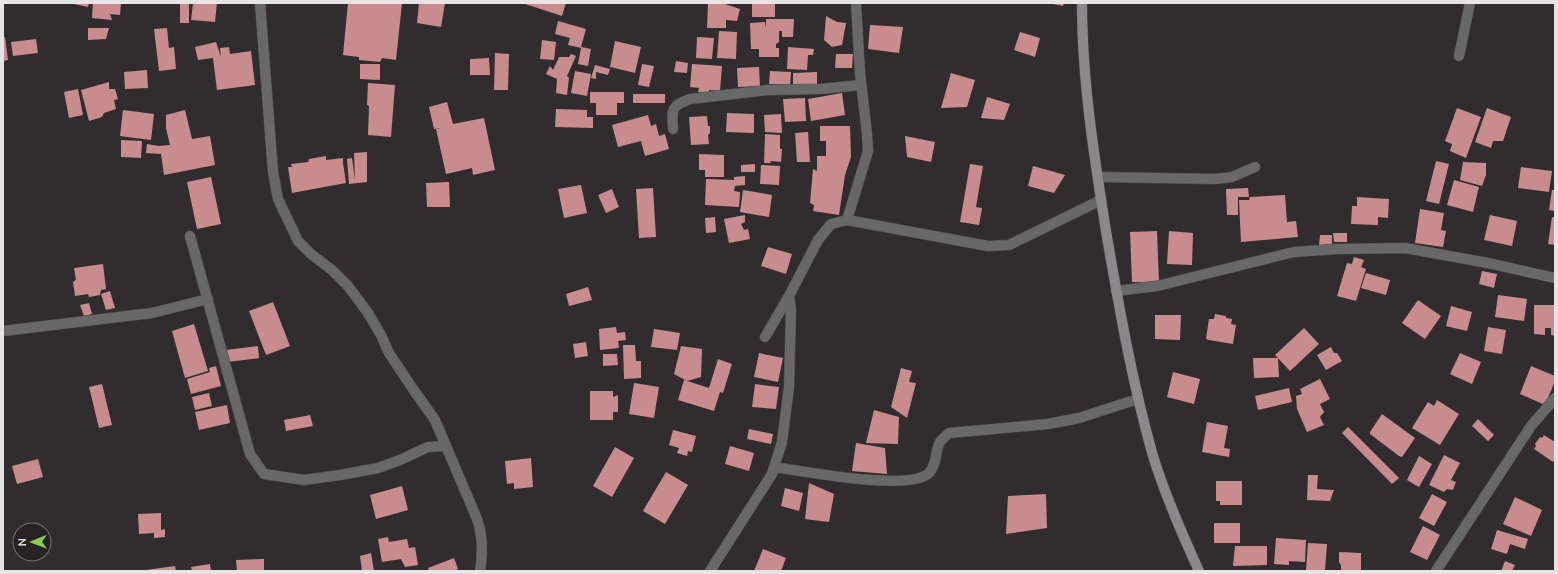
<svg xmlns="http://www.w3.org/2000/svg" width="1558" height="574" font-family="'Nunito Sans',sans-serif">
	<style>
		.building { fill: #c88c8f }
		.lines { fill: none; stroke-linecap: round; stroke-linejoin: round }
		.street-casing { stroke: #4e4a4c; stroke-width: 11 }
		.secondary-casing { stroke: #4e4a4c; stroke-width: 11 }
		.street { stroke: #696869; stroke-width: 10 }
		.secondary { stroke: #8a888a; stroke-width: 10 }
	</style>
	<rect width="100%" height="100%" fill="#312d2f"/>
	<!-- building -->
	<path class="building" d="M69,3H89L88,7Z
		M93,3H121L120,15L110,14L112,20L92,18Z
		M180,3H189V23H180Z
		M193,3H217L215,22L191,20Z
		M348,3H402L396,60L382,58L380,62L359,60V57L343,55Z
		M419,3H445L441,27L417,23Z
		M522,3H566L562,16Z
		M708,3H722L740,9L737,21L726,20V28H707Z
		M752,3H775V17H752Z
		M1049,3H1064L1063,6Z
		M826,16L837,22L846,23L842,45L832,47L824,40Z
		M766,19H794L793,37H782V31H779V42L776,44V48H779V57H759V49H751L750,23L765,22L766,28Z
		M558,21L586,29L581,47L591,49L588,66L578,64L581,48L568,45L570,38L555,34Z
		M870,25L903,27L899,53L868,49Z
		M88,28H109L106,39L88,40Z
		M167,28L169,48L174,47L176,69L159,71L154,29Z
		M719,31L737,32L736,59L717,58Z
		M1020,32L1040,38L1035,57L1014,50Z
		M5,37L8,60L3,61V38Z
		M697,37L714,38L712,59L696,58Z
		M36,39L38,53L13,56L11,42Z
		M542,40L556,42L554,60L540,59Z
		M615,41L641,47L635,73L610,67Z
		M216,42L221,57L220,48L229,47L230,54L251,51L255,85L217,90L213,58L198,60L195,47Z
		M788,47L814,49L813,55H808L807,70L787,69Z
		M495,53L509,54L508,90H494Z
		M571,54L576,56L567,76L569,78L567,95L556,93L557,79L546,74L550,66L553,70L559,57H569Z
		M836,54H853L852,68H835Z
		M489,58L490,75H470V59Z
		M676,61L688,63L687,73L674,72Z
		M360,64H380V80L360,79Z
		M642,64L654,66L649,87L638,85Z
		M692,64L722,66L720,91L709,90V92H698L699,88L690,87Z
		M595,65L610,69L608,75L596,72V79L591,78Z
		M759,67L760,86L738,87L737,68Z
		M147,70L148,88L125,89L124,72Z
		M575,71L591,74L587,96L571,93Z
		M770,71L791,72L790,85L769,84Z
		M817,72V85H793V73Z
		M951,73L975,80L967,107L941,108Z
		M109,82V89H115L118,99L114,100L116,109L104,113L102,117L89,121L81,90Z
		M368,83L395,85L391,137L368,135L369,106L367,105Z
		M78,89L83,115L69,118L64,92Z
		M590,92H624V103H617V115H596V103H590Z
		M842,93L845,115L811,121L808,99Z
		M633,94H665V103H633Z
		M987,97L1010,104L1004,120L981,118Z
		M805,98L806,121L785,122L783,99Z
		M447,102L453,124L484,118L495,170L473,175L472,168L446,174L436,129L441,128L434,129L429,107Z
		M1457,108L1481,117L1466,158L1450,151L1452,144L1445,141Z
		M1487,108L1511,117L1503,141H1493L1491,148L1475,142Z
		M556,109L587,110V117H593V128L555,127Z
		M123,110L154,114L151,140L120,136Z
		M185,110L192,139L210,136L215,165L164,175L161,154L146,153L147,144L159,146L170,145L166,128V115Z
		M727,113L754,114V133L726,132Z
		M781,114L782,133L765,132L764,115Z
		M648,115L651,126L656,124L659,136L665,134L669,149L645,156L641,141L618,147L612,125Z
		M707,116L708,126H710V133L708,135L709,144L691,145L689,117Z
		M820,126H850L851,157L845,175L839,215L813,211L814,205L810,203L813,169L817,171V156H826V141H820Z
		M808,132L810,162H797L795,133Z
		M765,134L780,135V149H782L781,162L770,161L771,163H764Z
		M905,136L935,142L931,162L907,157Z
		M121,140L142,141L141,158L121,157Z
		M367,152V182L349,184L347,159L352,158L355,180L354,153Z
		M699,154L724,155V177H705V170H699Z
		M326,156V160L343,158V163L346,183L292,193L288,167H292L291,164L308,162L309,159Z
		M1436,161L1449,164L1439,204L1426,201Z
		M1463,162L1486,163V175L1482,186L1460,180Z
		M755,164V172H741V165Z
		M970,164L983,166L976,207L982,208L979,225L960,222Z
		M761,165L780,166L779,185L760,184Z
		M1033,166L1065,175L1054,193L1028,186Z
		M1521,167L1552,171L1549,192L1518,188Z
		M745,176V185L735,186L734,191L740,192L739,207L705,205L706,179L734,180V177Z
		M211,177L221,224L197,229L187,182Z
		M1454,180L1479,187L1473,212L1447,205Z
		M449,182L450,207H427L426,183Z
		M581,185L587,213L564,218L558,189Z
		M653,188L656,237L639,238L636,189Z
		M1248,188L1249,197H1238V215H1227L1226,189Z
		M612,189L619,207L606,213L598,195Z
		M743,190L772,195L769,217L740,212Z
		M1552,190H1555V211L1549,210Z
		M1285,195L1287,222L1296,221L1298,237L1241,242L1239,200H1249L1250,197Z
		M1357,197L1389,199L1388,218L1378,217V225L1351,224L1352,206H1357Z
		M1420,209L1444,213L1441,230L1446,231L1443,247L1415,243Z
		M745,215V222L741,224L744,230L748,229L750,239L729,243L724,219Z
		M1490,215L1517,221L1512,246L1484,240Z
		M715,217L716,232L706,233L705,218Z
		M1552,217L1555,218V245L1548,244Z
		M1157,231L1159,283L1132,282L1130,232Z
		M1169,231L1193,233L1192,265L1167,264Z
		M1333,233H1347V242H1334Z
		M1320,235H1332V246L1319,245Z
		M768,247L792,254L786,274L761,266Z
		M1354,257L1364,260L1361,267L1366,269L1356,301L1337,296L1347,263L1352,264Z
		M103,264L106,289L101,290L100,295L89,297L88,294L75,296L73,282L76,280L74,268Z
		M1482,271L1497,274L1494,288L1479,284Z
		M1366,273L1390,280L1386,295L1361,288Z
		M588,287L592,300L569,306L566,294Z
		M110,291L115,308L106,310L101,294Z
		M1498,295L1527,299L1524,321L1495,317Z
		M1418,300L1441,316L1425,339L1402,323Z
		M273,302L290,346L266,355L249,311Z
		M89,303L92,314L84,316L80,305Z
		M1534,305H1555V336L1551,335V328H1545V335L1534,334Z
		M1451,306L1472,312L1467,331L1446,326Z
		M1215,314L1226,316V318L1232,319L1231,324L1236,325L1233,344L1209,340L1206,339L1209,319H1214Z
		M1155,315H1181L1180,340L1155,339Z
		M194,324L208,371L185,378L172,331Z
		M616,327L617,333L625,332L626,340L618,341L619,348L600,350L599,329Z
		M1488,327L1506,330L1502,354L1484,351Z
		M1304,328L1319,344L1290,371L1275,355Z
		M654,329L680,333L677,350L651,347Z
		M586,342L588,356L575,358L573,344Z
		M623,345H635L636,361H641V378L624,379Z
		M258,346L259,358L227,362L226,350Z
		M681,346L702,349L701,377L687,381L674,374Z
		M1331,347L1334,353H1337L1342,361L1326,370L1317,355Z
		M759,353L783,358L778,382L754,377Z
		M1460,353L1481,362L1472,384L1450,374Z
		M603,354H617L618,365L603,366Z
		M1253,358H1278L1279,377L1254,378Z
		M718,359L732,364L723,393L720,392L714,411L678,400L684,380L709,388Z
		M216,366L221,386L191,394L187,379L210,372L209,368Z
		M1531,366L1555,376V381L1545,405L1520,394Z
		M901,368L912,371L909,382L916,383L907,418L891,407Z
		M1173,372L1200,379L1194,404L1167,397Z
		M1320,379L1330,399L1320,404L1324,412L1320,417L1324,425L1307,432L1297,409L1296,396L1302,394L1300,389Z
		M634,383L659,387L654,418L629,414Z
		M102,384L112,425L99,428L89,387Z
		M755,384L779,387L776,409L752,407Z
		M1289,388L1292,402L1258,410L1255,396Z
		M590,391H613V397L618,395V412H613V420H590Z
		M209,393L212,406L195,410L192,397Z
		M1437,400L1459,414L1440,445L1412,428L1428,402L1434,406Z
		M227,405L230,423L199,430L195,412Z
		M874,410L899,417L898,444L866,443Z
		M1382,414L1415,438L1402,457L1399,456L1370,434V432Z
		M310,415L313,426L286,431L284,420Z
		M1478,419L1494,435L1488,441L1472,426Z
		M1207,422L1228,426L1224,448L1230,449L1229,457L1202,452Z
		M1348,427L1399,478L1392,484L1342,433Z
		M749,429L773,434L771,444L747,439Z
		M673,430L696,436L692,452L688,451L687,456L677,453L679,448L669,445Z
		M1544,435L1555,442V459L1553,462L1534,449L1536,446L1535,444L1540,437L1542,438Z
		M856,443L885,448L887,474L852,471Z
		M730,446L754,453L749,471L725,464Z
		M615,447L634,458L612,497L593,486Z
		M1444,455L1460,463L1451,480L1456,482L1453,490L1447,489L1444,492L1429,485Z
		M1419,456L1432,464L1419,487L1407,480Z
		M531,458L533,487L514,489V483L507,484L505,461Z
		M38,459L43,477L17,484L12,466Z
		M666,472L688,485L665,524L643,511Z
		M1308,475H1318L1317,489L1334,490L1330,501L1307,500Z
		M1216,481H1242V505H1220V501H1216Z
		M809,483L834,494L829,522L805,519Z
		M402,486L408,510L376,519L370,495Z
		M785,488L803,493L799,511L781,506Z
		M1046,494L1047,528L1006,534L1008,496Z
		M1432,494L1447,502L1434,526L1419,518Z
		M1515,497L1542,510L1531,536L1503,524Z
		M161,513V530L165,529V537L154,538V533L139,534L138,514Z
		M1214,523H1240V543H1214Z
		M1423,526L1440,535L1427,560L1410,552Z
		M1497,530L1528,539L1525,549L1510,544L1507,554L1491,549Z
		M44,537H49V550H44Z
		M388,537L389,542L407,539L409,548L415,547L418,565L405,567L401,559L382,562L378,539Z
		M1276,538L1306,540L1305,562L1289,561V565L1274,564Z
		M1308,543L1327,544L1325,571L1306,570Z
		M1235,546H1267V565L1233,566Z
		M763,549L786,558L781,571H754Z
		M1339,552L1361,553V571H1341V565L1339,562Z
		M371,553L374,571H362L360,556Z
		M454,558L458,569L454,571H429L428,568Z
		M264,559V571H237L236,560Z
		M1505,561L1515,565L1512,571H1501Z
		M210,564L211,571H192L191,567Z
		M175,566L176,571H146V570Z"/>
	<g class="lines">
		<!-- street casing -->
		<g class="street-casing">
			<path id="street" d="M260,3L273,172L278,199L298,241L311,254L332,270L348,286L368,313L381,335L389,353L413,389L435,420L477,519C483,536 483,553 480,571
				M1459,56L1470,3
				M673,129C672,110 670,106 690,99L769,90L820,89L861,85
				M1098,177L1215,179L1232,177L1255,167
				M847,220L868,151L867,134L860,73L856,3
				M190,236L250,454L264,474L304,480L340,475L378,468L400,460L428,447L446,446
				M1116,291L1157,286L1294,252L1337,249L1405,248L1488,263L1555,278
				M3,331L152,313L208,299
				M765,337L789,296L818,240L831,224L847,220L988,246L1009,245L1101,200
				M774,467C802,471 910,492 929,473C937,465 935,451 940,442C942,439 946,436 949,433L1048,424L1079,418L1138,399
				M710,571L772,474L782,442L789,387L791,309L789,296
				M1436,571L1531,426L1555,398"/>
		</g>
		<!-- secondary casing -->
		<g class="secondary-casing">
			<path id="secondary" d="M1082,3C1082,79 1094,156 1106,231C1119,307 1132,382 1153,456C1165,495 1182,534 1199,571"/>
		</g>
		<!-- street -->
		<use href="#street" class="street"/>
		<!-- secondary -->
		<use href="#secondary" class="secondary"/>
	</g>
	<!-- border -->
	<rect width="1558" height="574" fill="none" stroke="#e7e4e6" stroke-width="8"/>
	<!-- north arrow -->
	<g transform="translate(32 542) rotate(269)"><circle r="19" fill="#272325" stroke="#747072"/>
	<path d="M0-3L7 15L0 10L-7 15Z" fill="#84cf4d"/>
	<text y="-6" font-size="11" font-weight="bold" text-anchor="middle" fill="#e7e4e6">N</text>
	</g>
</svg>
